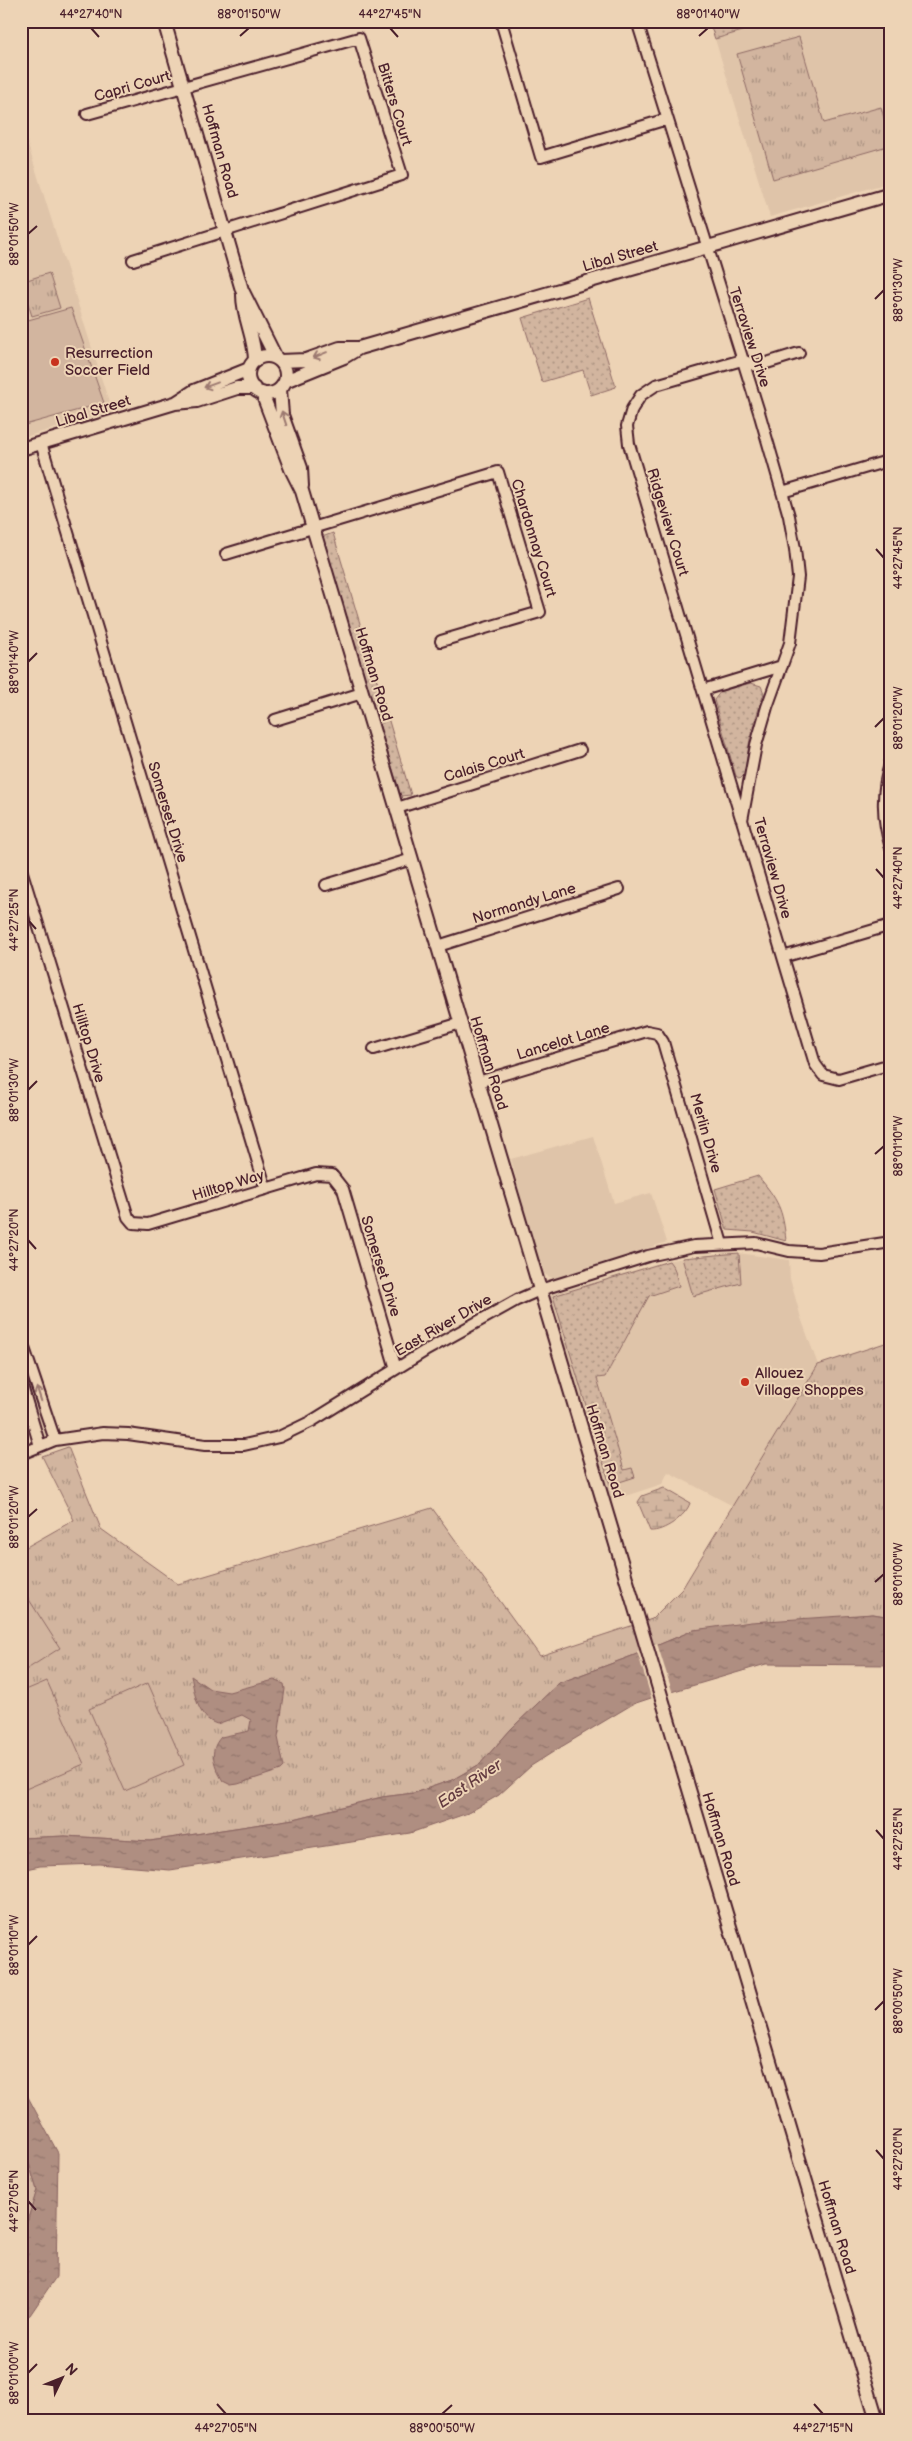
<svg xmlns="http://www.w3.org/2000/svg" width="912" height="2441" font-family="'Balsamiq Sans',sans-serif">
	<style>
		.built { fill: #dfc4a9 }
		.grass { fill: url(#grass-dots); stroke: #8e6a65 }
		.wetland { fill: url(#wetland-marsh); stroke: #8e6a65 }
		.park { fill: url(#park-tufts); stroke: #8e6a65 }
		.pitch { fill: #d2b59f; stroke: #8e6a65 }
		.water { fill: url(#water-ripples); stroke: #87625f }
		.pier { fill: #edd3b5 }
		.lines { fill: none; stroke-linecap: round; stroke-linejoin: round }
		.minor-casing { stroke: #4a1f2b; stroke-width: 14 }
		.tertiary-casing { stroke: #4a1f2b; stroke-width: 16 }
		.minor { stroke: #edd3b5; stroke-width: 10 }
		.tertiary { stroke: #edd3b5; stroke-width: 12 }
		.oneway { stroke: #9c7970 }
		.ticks { fill: none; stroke: #4a1f2b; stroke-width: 2 }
		.poi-dot { fill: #c8321e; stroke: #edd3b5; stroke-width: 2 }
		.labels { text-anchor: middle; stroke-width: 4; stroke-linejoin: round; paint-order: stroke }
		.street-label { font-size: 15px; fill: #4a1f2b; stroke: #edd3b5 }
		.poi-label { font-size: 15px; fill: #4a1f2b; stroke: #edd3b5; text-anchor: start }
		.water-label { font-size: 16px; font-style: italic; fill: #633b40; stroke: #edd3b5 }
		.neatline { fill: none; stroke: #4a1f2b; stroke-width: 2 }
		.ticks-label { font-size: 12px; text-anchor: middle; fill: #4a1f2b }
	</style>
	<defs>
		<pattern id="grass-dots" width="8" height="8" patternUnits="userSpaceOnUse" patternTransform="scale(1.25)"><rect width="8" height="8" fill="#d2b59f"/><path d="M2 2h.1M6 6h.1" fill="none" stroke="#ac9382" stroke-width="1.8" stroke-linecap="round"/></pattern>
		<pattern id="wetland-marsh" width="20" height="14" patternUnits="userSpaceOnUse" patternTransform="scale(1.25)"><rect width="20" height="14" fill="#d2b59f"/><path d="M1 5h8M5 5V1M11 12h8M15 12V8" fill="none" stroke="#ac9382"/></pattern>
		<pattern id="park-tufts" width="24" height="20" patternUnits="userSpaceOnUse" patternTransform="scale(1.25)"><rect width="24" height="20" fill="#d2b59f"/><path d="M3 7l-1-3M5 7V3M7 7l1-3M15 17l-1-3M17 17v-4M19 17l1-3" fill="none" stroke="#ac9382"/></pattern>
		<pattern id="water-ripples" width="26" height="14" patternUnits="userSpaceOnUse" patternTransform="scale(1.25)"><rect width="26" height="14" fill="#af8e81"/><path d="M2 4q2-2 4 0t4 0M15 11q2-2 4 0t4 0" fill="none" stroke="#90736a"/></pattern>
	</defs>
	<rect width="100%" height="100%" fill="#edd3b5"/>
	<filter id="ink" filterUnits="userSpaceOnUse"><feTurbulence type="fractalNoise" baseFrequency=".02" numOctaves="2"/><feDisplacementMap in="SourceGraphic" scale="10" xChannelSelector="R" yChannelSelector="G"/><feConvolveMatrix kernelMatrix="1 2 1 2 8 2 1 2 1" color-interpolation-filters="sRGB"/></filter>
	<g filter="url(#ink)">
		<!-- built -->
		<path class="built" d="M775,21H891V182L770,217L715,39Z
			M21,123L112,412L21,438Z
			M593,1136L614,1203L651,1193L667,1242L554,1279L540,1272L511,1159Z
			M731,1252L789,1260L790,1279L801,1318L818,1365L733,1506L668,1472L662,1484L610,1501L550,1302V1297L552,1294L670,1260Z"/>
		<!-- grass -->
		<path class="grass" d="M709,21H777L715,39Z
			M588,298L616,387L591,395L583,370L542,382L522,318Z
			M333,533L411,795L401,796L322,537Z
			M751,683L761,686L764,693L751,733L744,775L740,779L736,776L714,700L721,691Z
			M758,1176C778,1200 783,1209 786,1241L753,1232L727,1230L715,1189Z
			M739,1253L741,1283L693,1296L682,1258Z
			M669,1261L674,1268L679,1286L649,1296L605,1377L597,1378L624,1470L632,1468L635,1477L610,1485L553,1296Z"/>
		<!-- wetland -->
		<path class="wetland" d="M664,1488L690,1503C686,1516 664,1532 650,1531L638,1502L642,1496Z"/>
		<!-- park -->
		<path class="park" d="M799,37L824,123L881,107L891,145L773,179L737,54Z
			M49,273L60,308L32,316L21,282Z
			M891,1341V1617L873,1614L694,1630L632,1656L559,1683L512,1728L480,1764L452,1780L414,1793L382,1797L294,1819L150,1841L65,1836L21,1838V1550L74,1520L42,1456L68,1447L101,1529L178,1584L432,1508L540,1656L652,1619L682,1589L818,1365Z
			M21,2136L37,2190L21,2241Z"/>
		<!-- pitch -->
		<path class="pitch" d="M71,308L104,403L21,426V322Z
			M21,1587L60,1648L21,1673Z
			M47,1681L84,1764L21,1791V1692Z
			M148,1683L184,1765L125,1791L89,1709Z"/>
		<!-- water -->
		<path class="water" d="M873,1614L891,1617V1665L766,1664L654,1697L633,1704L561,1747L531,1766L499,1795L468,1813L410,1833L170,1870L99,1864L40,1866L21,1870V1838L65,1836L150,1841L294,1819L382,1797L414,1793L452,1780L480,1764L512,1728L559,1683L632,1656L694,1630L751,1622Z
			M191,1676L210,1689L229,1692L274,1680L284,1684L285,1689L278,1737L284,1767L281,1770L238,1784L231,1785L223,1781C214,1766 208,1751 221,1737L249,1731L251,1720L242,1715L217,1724C197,1718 195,1694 191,1676Z
			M21,2084L58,2153L56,2277L30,2315L21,2320V2241L37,2190L21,2136Z"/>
		<!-- pier -->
		<path class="pier" d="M657,1643L673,1694L652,1700L637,1651Z"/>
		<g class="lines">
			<!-- minor casing -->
			<g class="minor-casing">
				<path id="minor" d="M501,21L541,157L667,119
					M637,21L759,412L789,516L795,549L798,577L790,643L767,707L756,745L742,820L815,1064L823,1075L839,1079L891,1064
					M87,114L359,38L402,175L133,260
					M41,443L266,1189
					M782,492L891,460
					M226,554L498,472L540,612L441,641
					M703,690L782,666
					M275,720L362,693
					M891,761C881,792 882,818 891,848
					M397,808L580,750
					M741,818L629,444L627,426L632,409L641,395L656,385L742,360L757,366L799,353
					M21,869L128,1217L133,1223L148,1224L316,1174L332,1175L343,1189L396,1369
					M326,885L412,859
					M438,946L619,889
					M783,957L891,925
					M374,1049L461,1023
					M478,1082L647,1031L657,1033L663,1042L722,1244
					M21,1339L55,1440
					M21,1383L40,1446
					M21,1454L55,1440L103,1433L128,1434L205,1445H244L279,1437L312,1421L425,1351L517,1300L540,1290L648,1256L694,1246L756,1243L789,1251L819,1253L891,1242"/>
			</g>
			<!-- tertiary casing -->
			<g class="tertiary-casing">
				<path id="tertiary" d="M164,21L242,290L276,358
					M243,295C243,318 255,337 255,361
					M248 375a19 19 0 1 1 38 0a19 19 0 1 1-38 0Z
					M280,361L306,360L340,348H359
					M285,381L344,357L359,348L891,194
					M280,389L282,415L301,468L302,486
					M262,393L291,469L302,491L877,2420
					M177,402L194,391L249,369
					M21,449L175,403L197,401L237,388H254"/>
			</g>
			<!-- minor -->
			<use href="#minor" class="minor"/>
			<!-- tertiary -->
			<use href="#tertiary" class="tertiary"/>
		</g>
		<!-- one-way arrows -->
		<defs><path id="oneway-shaft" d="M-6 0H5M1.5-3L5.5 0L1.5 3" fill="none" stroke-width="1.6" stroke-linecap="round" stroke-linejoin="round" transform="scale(1.25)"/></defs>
		<g class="oneway">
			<use href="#oneway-shaft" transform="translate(320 355) rotate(158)"/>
			<use href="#oneway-shaft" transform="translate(211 385) rotate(160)"/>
			<use href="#oneway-shaft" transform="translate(284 418) rotate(-108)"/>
			<use href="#oneway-shaft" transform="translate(39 1394) rotate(-108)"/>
		</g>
	</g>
	<!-- ticks -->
	<path class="ticks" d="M91,28L99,37M390,28L398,37M240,36L249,28M699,36L708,28M28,234L37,226M875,299L884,290M876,549L884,558M28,662L37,653M875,727L884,718M876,869L884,878M28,920L36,929M28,1090L37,1081M875,1154L884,1146M28,1240L36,1249M28,1517L37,1509M875,1582L884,1574M876,1830L884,1839M28,1945L37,1936M875,2010L884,2001M876,2150L884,2159M28,2201L36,2210M28,2373L37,2364M217,2404L226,2414M814,2404L823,2414M442,2414L452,2405"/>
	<!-- markers -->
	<g class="poi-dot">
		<circle cx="55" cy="362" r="5"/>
		<circle cx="745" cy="1382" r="5"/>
	</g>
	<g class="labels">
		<!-- street labels -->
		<g class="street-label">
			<text transform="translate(132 86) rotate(-16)" y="5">Capri Court</text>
			<text transform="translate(395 104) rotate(73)" y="5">Bitters Court</text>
			<text transform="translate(220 151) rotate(74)" y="5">Hoffman Road</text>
			<text transform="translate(620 256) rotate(-16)" y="5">Libal Street</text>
			<text transform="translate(750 337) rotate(72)" y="5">Terraview Drive</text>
			<text transform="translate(93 411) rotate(-17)" y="5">Libal Street</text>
			<text transform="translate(668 522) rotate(73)" y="5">Ridgeview Court</text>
			<text transform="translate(534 538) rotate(73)" y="5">Chardonnay Court</text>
			<text transform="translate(374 674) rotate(73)" y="5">Hoffman Road</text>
			<text transform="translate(484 765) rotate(-17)" y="5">Calais Court</text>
			<text transform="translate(168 812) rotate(73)" y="5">Somerset Drive</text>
			<text transform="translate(773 868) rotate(74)" y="5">Terraview Drive</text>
			<text transform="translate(524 903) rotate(-17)" y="5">Normandy Lane</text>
			<text transform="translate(563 1041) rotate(-17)" y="5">Lancelot Lane</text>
			<text transform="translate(89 1043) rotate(73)" y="5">Hilltop Drive</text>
			<text transform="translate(489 1063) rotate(73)" y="5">Hoffman Road</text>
			<text transform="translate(706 1133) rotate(74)" y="5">Merlin Drive</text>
			<text transform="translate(228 1185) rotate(-17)" y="5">Hilltop Way</text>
			<text transform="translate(381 1266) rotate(73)" y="5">Somerset Drive</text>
			<text transform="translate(443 1325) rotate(-30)" y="5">East River Drive</text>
			<text transform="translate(605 1451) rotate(73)" y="5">Hoffman Road</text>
			<text transform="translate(721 1839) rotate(73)" y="5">Hoffman Road</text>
			<text transform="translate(837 2227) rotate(73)" y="5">Hoffman Road</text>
		</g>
		<!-- poi labels -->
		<g class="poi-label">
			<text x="65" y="358">Resurrection<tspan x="65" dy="17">Soccer Field</tspan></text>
			<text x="755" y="1378">Allouez<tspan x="755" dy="17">Village Shoppes</tspan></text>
		</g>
		<!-- water labels -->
		<g class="water-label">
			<text transform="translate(469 1783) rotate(-34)" y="6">East River</text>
		</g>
	</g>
	<!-- margin -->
	<rect width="912" height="2441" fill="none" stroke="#edd3b5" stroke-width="55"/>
	<!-- north arrow -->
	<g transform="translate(62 2378) rotate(47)" stroke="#edd3b5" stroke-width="4" paint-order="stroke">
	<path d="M0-4L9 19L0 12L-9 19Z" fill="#4a1f2b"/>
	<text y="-8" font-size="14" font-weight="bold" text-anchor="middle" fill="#4a1f2b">N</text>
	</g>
	<rect x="28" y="28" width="856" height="2386" class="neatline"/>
	<g class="ticks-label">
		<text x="91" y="18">44°27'40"N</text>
		<text x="249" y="18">88°01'50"W</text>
		<text x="390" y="18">44°27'45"N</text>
		<text x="708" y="18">88°01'40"W</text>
		<text transform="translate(14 234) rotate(-90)" y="4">88°01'50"W</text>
		<text transform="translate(898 290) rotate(-90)" y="4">88°01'30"W</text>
		<text transform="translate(898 558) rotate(-90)" y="4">44°27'45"N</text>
		<text transform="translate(14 662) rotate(-90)" y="4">88°01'40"W</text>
		<text transform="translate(898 718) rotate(-90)" y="4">88°01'20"W</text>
		<text transform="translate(898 878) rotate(-90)" y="4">44°27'40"N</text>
		<text transform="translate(14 920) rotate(-90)" y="4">44°27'25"N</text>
		<text transform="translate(14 1090) rotate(-90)" y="4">88°01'30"W</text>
		<text transform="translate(898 1146) rotate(-90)" y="4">88°01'10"W</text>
		<text transform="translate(14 1240) rotate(-90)" y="4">44°27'20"N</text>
		<text transform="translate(14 1517) rotate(-90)" y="4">88°01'20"W</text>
		<text transform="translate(898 1574) rotate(-90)" y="4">88°01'00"W</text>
		<text transform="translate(898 1839) rotate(-90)" y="4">44°27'25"N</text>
		<text transform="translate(14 1945) rotate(-90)" y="4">88°01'10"W</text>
		<text transform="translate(898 2001) rotate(-90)" y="4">88°00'50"W</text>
		<text transform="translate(898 2159) rotate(-90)" y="4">44°27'20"N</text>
		<text transform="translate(14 2201) rotate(-90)" y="4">44°27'05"N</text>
		<text transform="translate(14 2373) rotate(-90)" y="4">88°01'00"W</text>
		<text x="226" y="2432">44°27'05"N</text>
		<text x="442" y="2432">88°00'50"W</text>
		<text x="823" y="2432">44°27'15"N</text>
	</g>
</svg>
